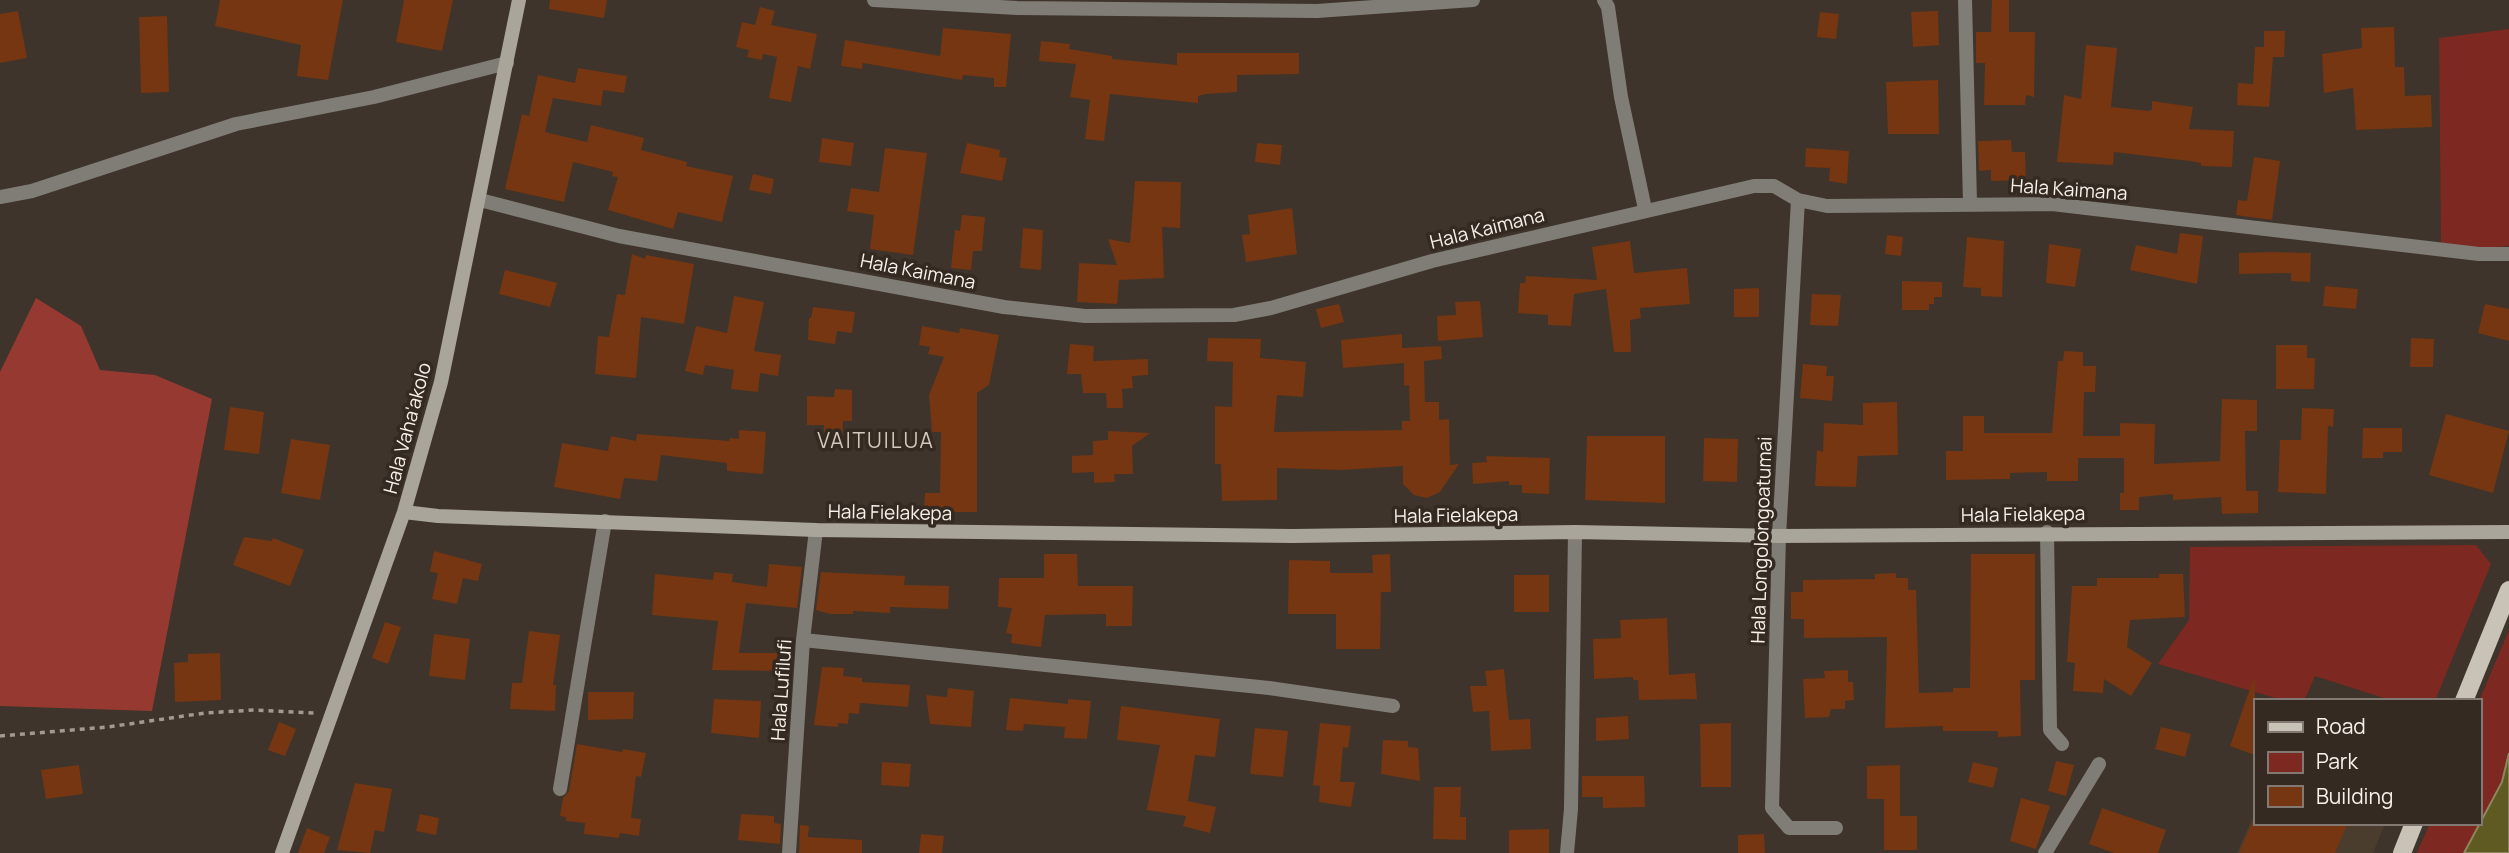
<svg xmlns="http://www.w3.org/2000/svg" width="2509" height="853" font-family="Manrope,sans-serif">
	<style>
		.built { fill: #4b3d2e }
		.green { fill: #7d2821 }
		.forest { fill: #963a31 }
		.water { fill: #5f5a22; stroke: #8d875e; stroke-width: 2 }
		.building { fill: #753611 }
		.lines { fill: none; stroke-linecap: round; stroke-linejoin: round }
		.path { stroke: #a19992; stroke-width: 3.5; stroke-dasharray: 5 5; stroke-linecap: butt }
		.street { stroke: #807d77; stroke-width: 14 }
		.secondary { stroke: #a9a59b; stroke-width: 14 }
		.primary { stroke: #c9c3b7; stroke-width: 18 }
		.labels { text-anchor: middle; stroke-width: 7; stroke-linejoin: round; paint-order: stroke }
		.street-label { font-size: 19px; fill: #f8f1eb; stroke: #342a21 }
		.neighbourhood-label { font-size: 21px; letter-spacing: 2px; fill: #d4c8bc; stroke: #342a21 }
	</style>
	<rect width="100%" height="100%" fill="#3e342b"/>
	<!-- built -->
	<path class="built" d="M2255,812V823H2385L2373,853H2237Z"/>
	<!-- green -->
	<path class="green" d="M2509,29V246L2483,248L2441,243L2439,38Z
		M2476,545L2491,564L2435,701H2393L2315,676L2304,701H2286L2158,664L2189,620L2190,547Z
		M2509,630V753L2502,782L2464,853H2417L2430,823H2479V701Z"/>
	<!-- forest -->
	<path class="forest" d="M36,298L81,326L100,370L155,375L212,399L152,711L0,706V372Z"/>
	<!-- water -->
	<path class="water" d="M2509,753V853H2464L2502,782Z"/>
	<!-- building -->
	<path class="building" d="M220,0H343L328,80L297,76L301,45L215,26Z
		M404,0H453L442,51L396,42Z
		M550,0H607L604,18L549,9Z
		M1992,0H2009V32H2035L2034,97L2026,95L2025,105H1984L1985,63H1976V32H1991Z
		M760,7L775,11L771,25L817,34L810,69L798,66L791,102L769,98L777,57L763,54L762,60L747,57L749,50L736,47L742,22L755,25Z
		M18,11L27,58L0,63V14Z
		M1938,11L1939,45L1913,47L1911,12Z
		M1820,12L1839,14L1836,39L1817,37Z
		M167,16L169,92L141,93L139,17Z
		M2394,27L2395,67H2404L2405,96L2431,95L2432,127L2356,130L2353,88L2324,93L2322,54L2362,48L2361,28Z
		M943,28L1011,34L1006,87H994V78L963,75L962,80L863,63L862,69L841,66L845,40L940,56Z
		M2264,31H2285L2284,57H2273L2269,107L2237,105L2238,83L2253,84L2255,47H2264Z
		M1041,41L1070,44L1069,49L1112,56V59L1177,65V53H1299V74L1237,75V92L1205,94L1198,96V103L1110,94L1104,141L1085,139L1090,100L1070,97L1076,64L1039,61Z
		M2086,45L2117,48L2111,107L2149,111L2152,109V101L2193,107L2189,129L2234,131L2232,167L2201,166V163L2190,161L2114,152L2113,165L2057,162L2064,95L2081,99Z
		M578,68L627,76L624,93L603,90L601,106L553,98L545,132L587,142L591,125L644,138L641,150L687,162L686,166L733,176L722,222L678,212L673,229L608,210L618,177L612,176L613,172L573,162L564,202L505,189L522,114L529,116L538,75L575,83Z
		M1938,80L1939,134H1888L1886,82Z
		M822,138L854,143L851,166L819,162Z
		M2011,140L2012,152H2025L2026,180L1991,181V170L1979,171L1978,141Z
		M967,143L1000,150L999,157L1007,158L1002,181L960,173Z
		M1257,143L1282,145L1280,165L1255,162Z
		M885,148L927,153L913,255L870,249L874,215L847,211L851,188L879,192Z
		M1806,148L1849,151L1847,184L1829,181L1830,168L1805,167Z
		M2254,157L2280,161L2272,220L2236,215L2238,200L2247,201Z
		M753,174L774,179L771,194L749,190Z
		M1135,181L1181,182L1180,228L1162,227L1164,278L1119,280L1117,304L1077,302L1079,263L1117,265L1108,239L1130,243Z
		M1292,208L1297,254L1246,262L1242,235L1250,234L1248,215Z
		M962,215L985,217L982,251H973L971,270L951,268L955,230L960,231Z
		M1023,228L1043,230L1041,270L1020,268Z
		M2180,233L2203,236L2197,284L2130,270L2136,245L2177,254Z
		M1887,235L1903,237L1901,256L1885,254Z
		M1967,237L2004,241L2002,297L1981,296V288L1963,287Z
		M1630,241L1634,273L1687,268L1690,304L1640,308L1641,318L1630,320L1631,352H1614L1606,289L1574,294L1571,326L1548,325V315L1518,313L1520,283H1525L1526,276L1597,280L1592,247Z
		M2049,244L2081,249L2075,287L2046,283Z
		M2273,252L2311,253L2310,282L2291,281V273L2239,274V253Z
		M632,254L645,259L646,255L694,264L684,324L641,317L636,378L595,374L598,336L609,337L617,294L625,295Z
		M505,270L557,283L550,307L499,294Z
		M1902,281L1942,282V297H1934V304H1929V310H1902Z
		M2325,286L2358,289L2356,309L2323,306Z
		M1759,288V317H1734V289Z
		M1812,294L1841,295L1838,326L1810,325Z
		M734,296L764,302L754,351L781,355L778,376L760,373L758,392L731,389L734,370L705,365L703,375L685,371L696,326L727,333Z
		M1480,301L1483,337L1438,341L1437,316L1456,315L1455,302Z
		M1339,304L1344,322L1321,328L1316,309Z
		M2485,304L2509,309V341L2478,333Z
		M813,307L855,312L852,333L837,331L835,344L808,340L809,318H811Z
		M922,326L959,333L960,328L999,335L989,385L977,393V512H940V509L924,508L925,493H940L941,432H932L929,395L944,357L928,354L930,347L919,345Z
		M1402,334V348L1441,346L1442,359L1424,361L1425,402H1439V420L1449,419L1450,465L1459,464L1440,492L1427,498L1414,495L1403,484V466L1341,470L1277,468V500L1222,501L1221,464H1215V406L1232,407L1233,362L1207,361L1208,338L1261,339L1260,358L1306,362L1303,397L1277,395L1274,432L1402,430V421H1410L1409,385L1404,386V363L1343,368L1341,340Z
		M2411,338L2434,339L2433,367H2410Z
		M1070,344L1094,346L1093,361L1148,359V375L1132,376L1133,388L1122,389L1123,408H1107L1106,393H1083L1081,374H1067Z
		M2276,345H2307V358H2315L2314,389H2276Z
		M2064,351L2083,352V366H2096L2095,392H2084L2083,436H2120V423L2155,424L2154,464L2220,461L2222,399L2257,400V431H2245L2246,491H2258V513L2222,514L2221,497L2173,500V494L2139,497V510H2120V493H2124V458H2078V481H2047V472L2010,473V479L1946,480V451H1963V416H1984V433H2052L2058,361H2063Z
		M1803,364L1827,366L1826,376H1834L1832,401L1800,398Z
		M835,389L852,390V421H843L842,444H824V425H807V396L834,397Z
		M1897,402L1898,455L1858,456L1856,487L1815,486L1817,450L1823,452L1824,423L1863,425V403Z
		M230,407L264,412L259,454L224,450Z
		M2302,408L2334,409L2333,427L2328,426L2326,494L2278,492L2280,440H2301Z
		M2446,414L2509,431L2493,493L2429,475Z
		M2363,428H2402V452H2383V458H2362Z
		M739,430L766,432L763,474L727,471V463L661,455L657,481L624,478L620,499L554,487L562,443L608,451L611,436L636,441L637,434L729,441L730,438L739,439Z
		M1108,431L1150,433L1132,446L1133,474H1114L1115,482L1094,483V472L1072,473V456L1093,455V441L1108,440Z
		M1587,436H1665V503L1585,500Z
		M1704,438L1738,439L1737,482L1703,481Z
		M291,439L330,445L320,500L281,493Z
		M1486,456L1550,458L1549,494L1522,493V485H1509V481L1473,484L1472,463L1487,462Z
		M244,537L272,541L273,538L304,550L290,586L233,565Z
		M434,551L482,564L478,581L463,578L457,604L432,599L438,573L430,572Z
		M1044,554H1077L1078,586H1133L1132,626H1106V614L1045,615L1041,647L1011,643L1012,634L1006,633L1012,608L998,607L999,578H1044Z
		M1390,554L1391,592H1381L1380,649H1336V614H1288L1289,560L1330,561V573H1373L1372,555Z
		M1971,554H2035V680H2020L2021,736L1998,737V731H1943V726L1885,728L1887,637L1804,638V619H1791V592H1803V580L1875,579V574L1896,573V578H1908V590H1916L1919,693L1953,692V688H1970Z
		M769,564L802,567L797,608L746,603L739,653H784V671L712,670L718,621L652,615L655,574L713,580L714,572L733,574L732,582L767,587Z
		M821,572L905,576L904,585L949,586L948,609L890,607V613L853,611V614H830L816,610Z
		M2159,574H2183L2185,617L2130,620L2127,647L2152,663L2131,696L2104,679L2103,693L2073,691L2075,663L2067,662L2072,586H2097V578H2159Z
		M1514,575H1549V612H1514Z
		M1667,618L1669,675L1695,673L1697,699L1639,700L1638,680H1633V677L1594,679L1593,639L1621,638L1620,620Z
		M385,622L401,627L388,664L372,658Z
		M529,631L560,635L553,685H556L555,711L510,709L512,683H522Z
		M434,634L470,639L465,680L429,676Z
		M220,653L221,700L175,702L174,663L188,662V654Z
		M822,667L844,668L843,676L862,678V682L910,685L908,707L860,703L859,714L849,713L848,724L838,723V727L814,725Z
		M1504,669L1509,720L1530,719L1531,749L1491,751L1489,711L1473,712L1470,686H1487L1485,671Z
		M1848,670V682H1853L1854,700L1845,701V709H1831L1829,717L1805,718L1803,679L1825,678L1824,671Z
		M2253,680H2255V755L2230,746Z
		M948,688L974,691L971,727L930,724L926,695L947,697Z
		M588,692H634L633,719L588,720Z
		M1010,698L1068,704V699L1091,701L1087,739L1064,738L1065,727L1024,724L1023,731L1006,730Z
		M714,699L761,701L759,738L711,733Z
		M1121,706L1220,719L1215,757L1195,755L1188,801L1216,807L1210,833L1183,826L1186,816L1147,810L1160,745L1117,740Z
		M1628,716L1629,739L1596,741V718Z
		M279,722L296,729L285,756L268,750Z
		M1320,723L1351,726L1348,748L1343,747L1340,782H1355L1351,807L1319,802L1320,786L1313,785Z
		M1731,723V787H1701L1700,724Z
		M2161,727L2191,734L2185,757L2155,749Z
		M1255,728L1288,731L1283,777L1250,774Z
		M1383,740L1408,741V747L1418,748L1420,781L1381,774Z
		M577,744L622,752L623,749L646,753L641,777L636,776L631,818L641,819L639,836L620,833L619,838L584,834L585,823L566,821V817L560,816L563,798L569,791Z
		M2056,761L2074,765L2066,796L2048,791Z
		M882,762L911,764L909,787L881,785Z
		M1973,762L1998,768L1993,788L1968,782Z
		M79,765L83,794L46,799L41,770Z
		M1900,765V816H1917V850H1884V799H1867V766Z
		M1582,776H1644L1645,807L1603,808V797H1582Z
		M355,783L392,789L384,832L375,830L370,853L337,850Z
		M1434,787H1461L1460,817H1466V840L1433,839Z
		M2021,798L2050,806L2036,849L2010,841Z
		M2102,808L2166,830L2158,853H2114L2089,844Z
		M420,814L439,818L436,835L416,831Z
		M741,814L774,816V823L781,824L780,844L738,840Z
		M2252,823H2348L2335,853H2239Z
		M800,825L809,826L808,837L862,840V853H799Z
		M307,828L330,837L324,853H298Z
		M1549,829V853H1509V830Z
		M921,834L944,836L942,853H919Z
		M1764,834L1765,853H1738V835Z"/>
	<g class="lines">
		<!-- path -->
		<path class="path" d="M0,736L108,727L205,713L254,710L315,713"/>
		<!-- street -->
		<path class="street" d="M874,0L1017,8L1317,11L1473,0
			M1604,0L1608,7L1621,97L1645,209
			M1965,0L1970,203
			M0,197L32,191L236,124L374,97L507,63
			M480,200L619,236L1004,307L1085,316L1234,315L1271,308L1432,261L1754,186H1774L1798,200L1827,206L2052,204L2479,254H2509
			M1798,200L1779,536L1772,808L1789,828H1836
			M2047,532L2050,730L2062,744
			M803,640L1269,688L1393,706
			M560,789L605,521
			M789,853L803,640L816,530
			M1567,853L1571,809L1575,532
			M2045,853L2099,764"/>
		<!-- secondary -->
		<path class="secondary" d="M404,512L438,516L816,530L1293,536L1575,532L1779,536L2509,532
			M282,853L404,512L441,382L519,0"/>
		<!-- primary -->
		<path class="primary" d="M2464,701L2509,590
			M2402,853L2414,823"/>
	</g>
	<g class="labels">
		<!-- street labels -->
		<g class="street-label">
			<text transform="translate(2069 189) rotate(4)" y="7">Hala Kaimana</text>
			<text transform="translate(1487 228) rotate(-14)" y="7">Hala Kaimana</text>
			<text transform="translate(918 271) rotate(11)" y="7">Hala Kaimana</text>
			<text transform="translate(407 428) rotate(-75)" y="7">Hala Vaha'akolo</text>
			<text transform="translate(890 512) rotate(1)" y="7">Hala Fielakepa</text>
			<text transform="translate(2023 514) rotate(-1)" y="7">Hala Fielakepa</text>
			<text transform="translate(1456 515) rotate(-1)" y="7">Hala Fielakepa</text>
			<text transform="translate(1761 540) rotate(-88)" y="7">Hala Longolongoatumai</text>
			<text transform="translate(781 690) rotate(-86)" y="7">Hala Lufilufi</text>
		</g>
		<!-- neighbourhood labels -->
		<g class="neighbourhood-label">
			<text x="876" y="448">VAITUILUA</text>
		</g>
	</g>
	<!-- legend -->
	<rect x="2254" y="699" width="228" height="126" fill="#342a21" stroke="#827a72" stroke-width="2"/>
	<rect x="2268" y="722" width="35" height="10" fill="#c9c3b7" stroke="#827a72" stroke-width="2"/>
	<text x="2316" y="734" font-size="21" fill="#f8f1eb">Road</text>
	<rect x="2268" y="752" width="35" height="21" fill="#7d2821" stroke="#827a72" stroke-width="2"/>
	<text x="2316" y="769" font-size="21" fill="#f8f1eb">Park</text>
	<rect x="2268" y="786" width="35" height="21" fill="#753611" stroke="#827a72" stroke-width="2"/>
	<text x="2316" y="804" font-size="21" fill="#f8f1eb">Building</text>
</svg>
